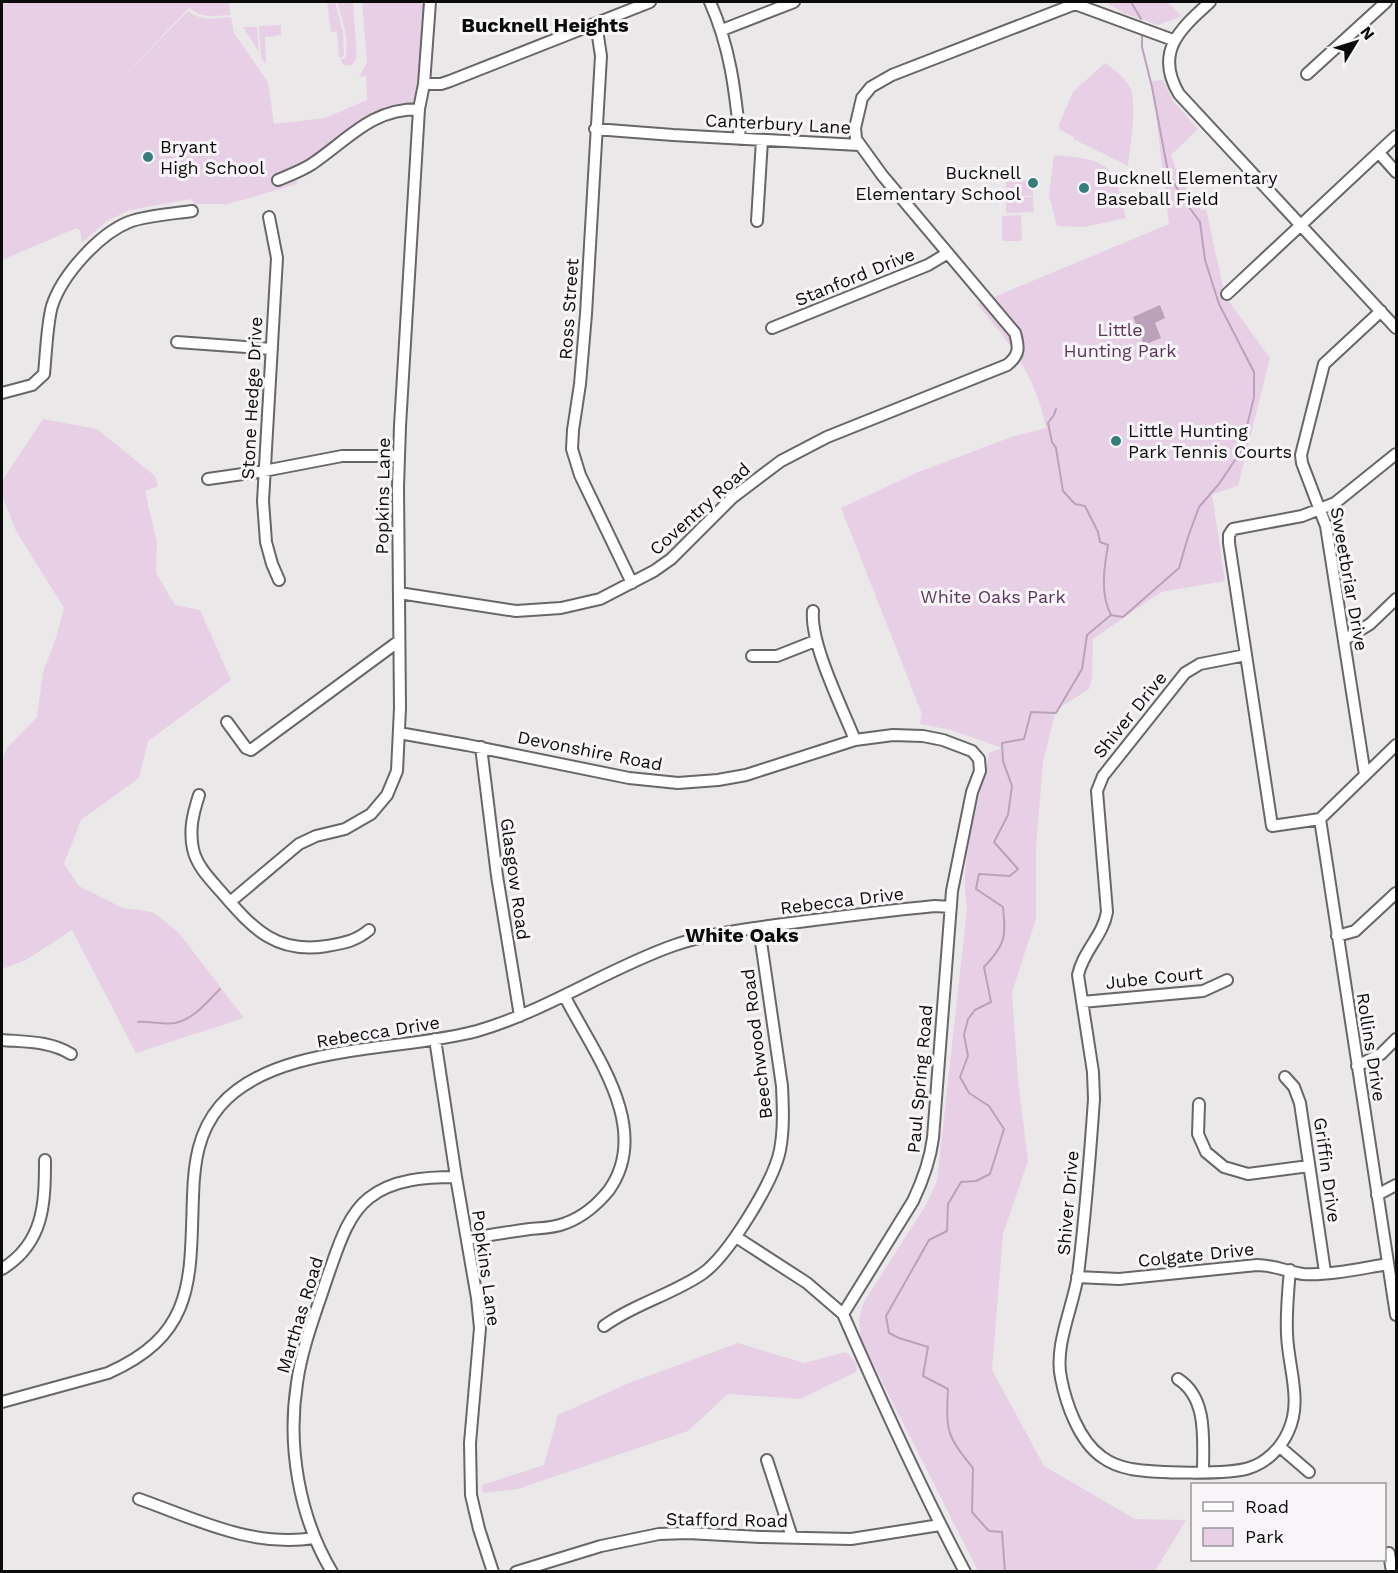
<svg xmlns="http://www.w3.org/2000/svg" width="1398" height="1573" font-family="'Work Sans',sans-serif">
	<style>
		.green { fill: #e7d0e5 }
		.water { fill: #bba1b9 }
		.lines { fill: none; stroke-linecap: round; stroke-linejoin: round }
		.stream { stroke: #bba1b9; stroke-width: 2 }
		.minor-casing { stroke: #686668; stroke-width: 14 }
		.minor { stroke: #fff; stroke-width: 10 }
		.poi-dot { fill: #357e7c; stroke: #f8f5f8; stroke-width: 2 }
		.labels { text-anchor: middle; stroke-width: 6; stroke-linejoin: round; paint-order: stroke }
		.street-label { font-size: 18px; fill: #0c0b0c; stroke: #f8f5f8 }
		.poi-label { font-size: 18px; fill: #0c0b0c; stroke: #f8f5f8; text-anchor: start }
		.park-label { font-size: 18px; fill: #5c365a; stroke: #f8f5f8 }
		.neighbourhood-label { font-size: 20px; font-weight: bold; fill: #0c0b0c; stroke: #f8f5f8 }
	</style>
	<rect width="100%" height="100%" fill="#ebe8ea"/>
	<!-- green -->
	<path class="green" d="M2,2H229L230,15C212,16 204,19 189,8L116,84L188,11C204,22 211,18 231,17L234,33L268,82L274,124L325,118L367,100L366,76L359,77L367,62L362,2H426L419,82L412,105L382,112L292,179L297,182V184L228,204H194L191,199L130,210L107,221L82,243L80,230L77,228L2,260Z
		M327,2H335L343,32L344,55L342,58L339,57L337,31L331,32Z
		M337,2H353L357,58L351,66L344,65L340,60L345,58C350,40 342,19 337,2Z
		M1106,2H1168L1182,16L1158,25L1123,13Z
		M281,25V35L265,37L266,64L261,58L259,26Z
		M243,27H257L259,52Z
		M1105,63C1114,69 1128,80 1131,90C1137,112 1130,144 1128,166L1073,139L1074,137L1060,130L1059,124L1073,92Z
		M1163,80L1173,101L1198,129L1171,155L1180,180L1201,210L1206,209L1225,296L1270,358L1238,486L1212,494L1225,581L1161,592L1093,639L1092,679L1089,689L1056,710L1043,762L1036,848V919L1012,992L1018,1080L1028,1161L1003,1234L992,1370L1044,1466L1135,1519L1186,1520L1155,1571H978L861,1340L859,1319L864,1302L926,1205L937,1181L967,909C958,863 980,800 989,753L1002,748L951,730L920,724L922,714L841,508L916,473L1011,437L1046,428C1036,376 1010,343 977,304L1169,224L1152,81Z
		M1054,155C1110,160 1114,163 1126,218L1084,227L1057,226L1049,196Z
		M1033,180V196H1006V181Z
		M1006,197H1033L1034,212L1006,213Z
		M1021,215L1022,241H1002V216Z
		M43,419L97,429L155,476L158,486L145,491L157,543L156,573L175,605L200,610L231,680L148,741L139,778L81,820L64,864L79,886L123,908L153,912L179,933L244,1018L136,1053L72,930L26,960L2,969V904L3,903L2,897V760L7,748L37,717L43,672L56,638L64,608L16,531L2,495V481Z
		M738,1343L804,1363L846,1352L857,1364L856,1372L800,1399L728,1394L688,1431L518,1489L483,1493L482,1485L544,1465L558,1415L629,1383Z"/>
	<!-- water -->
	<path class="water" d="M1160,305L1165,318L1155,323L1161,338L1144,345L1133,317Z"/>
	<g class="lines">
		<!-- stream -->
		<path class="stream" d="M1131,2L1141,19
			M1056,409L1054,415L1048,423L1052,442L1056,448L1063,491L1075,504L1085,506L1098,532L1100,542L1108,545C1104,568 1100,594 1111,615
			M138,1022C150,1021 164,1025 175,1023C194,1019 207,1002 220,989
			M1005,1572L1002,1532L989,1531L972,1512L973,1468C946,1435 946,1431 948,1389L923,1376L928,1347L899,1338L889,1333L886,1316L929,1240L947,1231L948,1204L961,1182L976,1181L990,1174L1004,1129L989,1106L969,1093L960,1077L968,1056L964,1035L968,1019L975,1010L991,1002L984,967C1006,944 1006,937 1003,907L976,889L979,874L1010,876L1018,869L994,842L1008,815L1012,786L1003,761L1002,743L1024,739L1031,712L1056,713L1082,669L1087,635L1111,615L1123,617L1179,568L1188,537L1199,507L1219,484L1241,451L1254,397V372L1219,304L1205,260L1200,222L1183,199L1168,172L1152,87L1142,47V36"/>
		<!-- minor casing -->
		<g class="minor-casing">
			<path id="minor" d="M710,2C730,47 735,89 740,139
				M1210,2C1180,29 1154,52 1179,94L1396,328
				M596,23L601,56L586,314L580,384L573,430L572,449L580,475L632,583
				M722,30L794,2
				M1307,74L1386,2
				M424,84H441L450,81L650,2
				M595,129L673,135L859,145
				M1379,153L1396,172
				M278,180C290,175 301,171 312,164C349,139 371,109 419,109
				M269,217L277,258L263,501L266,542L272,564L279,580
				M757,221L762,140
				M1227,294L1396,136
				M772,328L928,265L948,253
				M177,342L272,349
				M2,393L32,385L44,374C46,354 47,324 52,306C62,275 99,234 129,222C148,215 172,214 192,211
				M1396,454L1335,503L1302,516L1233,529L1229,535V543L1272,826L1320,819L1396,745
				M208,479L264,471L342,456H399
				M399,593L516,611L561,608L600,599L654,571L671,559L732,498L781,461L827,437L1007,365C1020,355 1019,347 1015,333L882,175L856,139L855,128L862,98L871,87L892,75L1075,4L1173,40
				M813,611C810,644 842,707 855,740
				M1344,640L1370,624L1396,599
				M1246,655L1200,664L1185,673L1103,776L1097,791L1107,912C1103,936 1083,951 1078,975L1093,1072L1094,1099C1090,1157 1085,1217 1078,1275C1073,1307 1054,1346 1061,1378C1066,1404 1079,1441 1102,1457C1110,1463 1121,1467 1131,1469C1154,1473 1228,1475 1249,1468C1266,1463 1281,1448 1288,1432C1303,1401 1288,1367 1287,1334C1286,1313 1288,1291 1290,1270
				M752,656H777L815,641
				M227,722L246,748L251,750L399,641
				M399,733L467,745L629,778L678,783L718,780L746,775L855,740L893,735L923,736L943,740L972,751L979,759L980,771L972,792L952,891L933,1138C930,1161 923,1180 913,1201L843,1314C881,1401 920,1487 965,1572
				M481,747L497,876L520,1016
				M1365,775L1326,526L1302,463L1301,455L1324,364L1381,311
				M199,795C193,814 189,829 193,849C197,867 211,880 223,894C254,930 277,954 327,946C344,943 356,941 369,930
				M1320,819L1396,1315
				M230,902L299,844L316,836L345,829L371,814L387,795L397,771L400,708L398,487L400,426L419,109L424,84L430,2
				M1337,936L1355,931L1396,893
				M1082,1002L1203,991L1227,980
				M435,1039L456,1177L477,1298L480,1328L470,1443L471,1495L479,1529L493,1572
				M2,1040C26,1042 50,1041 71,1054
				M1357,1066L1381,1054L1396,1039
				M1285,1077L1294,1087L1300,1103L1325,1272
				M1199,1104L1198,1134L1206,1152L1224,1167L1248,1174L1309,1166
				M1377,1195L1396,1185
				M736,1237L807,1283L843,1314
				M467,1239C488,1235 509,1232 530,1229C543,1228 554,1228 566,1223C582,1217 598,1204 609,1190C653,1128 593,1052 565,997
				M2,1269C44,1243 45,1204 45,1160
				M1077,1277L1119,1279L1257,1265C1274,1265 1288,1272 1303,1274C1328,1276 1363,1268 1388,1264
				M604,1326C634,1304 671,1295 702,1274C728,1256 774,1181 780,1150C784,1129 783,1108 782,1086L759,928
				M1178,1379C1208,1398 1203,1440 1203,1472
				M2,1402L108,1373C196,1334 190,1279 193,1196C194,1163 198,1132 220,1106C274,1043 401,1052 477,1031C546,1011 605,970 672,946C706,934 741,930 776,925C829,918 882,911 935,906L951,907
				M1280,1447L1309,1472
				M767,1460L792,1537
				M139,1499C196,1519 252,1548 314,1538
				M1389,1553L1392,1572
				M332,1572C299,1517 287,1446 297,1383C302,1347 316,1312 327,1278C337,1251 346,1216 369,1198C393,1179 426,1177 456,1177
				M516,1572L601,1546L659,1534L688,1533L760,1537L851,1539L940,1525"/>
		</g>
		<!-- minor -->
		<use href="#minor" class="minor"/>
	</g>
	<!-- markers -->
	<g class="poi-dot">
		<circle cx="148" cy="157" r="6"/>
		<circle cx="1033" cy="183" r="6"/>
		<circle cx="1084" cy="188" r="6"/>
		<circle cx="1116" cy="441" r="6"/>
	</g>
	<g class="labels">
		<!-- street labels -->
		<g class="street-label">
			<text transform="translate(778 124) rotate(3)" y="6">Canterbury Lane</text>
			<text transform="translate(855 277) rotate(-22)" y="6">Stanford Drive</text>
			<text transform="translate(569 309) rotate(-86)" y="6">Ross Street</text>
			<text transform="translate(252 398) rotate(-87)" y="6">Stone Hedge Drive</text>
			<text transform="translate(383 496) rotate(-89)" y="6">Popkins Lane</text>
			<text transform="translate(700 509) rotate(-42)" y="6">Coventry Road</text>
			<text transform="translate(1349 579) rotate(80)" y="6">Sweetbriar Drive</text>
			<text transform="translate(1130 715) rotate(-51)" y="6">Shiver Drive</text>
			<text transform="translate(590 751) rotate(11)" y="6">Devonshire Road</text>
			<text transform="translate(515 879) rotate(82)" y="6">Glasgow Road</text>
			<text transform="translate(842 901) rotate(-7)" y="6">Rebecca Drive</text>
			<text transform="translate(1154 978) rotate(-6)" y="6">Jube Court</text>
			<text transform="translate(378 1032) rotate(-9)" y="6">Rebecca Drive</text>
			<text transform="translate(757 1044) rotate(-97)" y="6">Beechwood Road</text>
			<text transform="translate(1371 1047) rotate(81)" y="6">Rollins Drive</text>
			<text transform="translate(920 1079) rotate(-85)" y="6">Paul Spring Road</text>
			<text transform="translate(1327 1170) rotate(82)" y="6">Griffin Drive</text>
			<text transform="translate(1068 1203) rotate(-85)" y="6">Shiver Drive</text>
			<text transform="translate(1196 1255) rotate(-6)" y="6">Colgate Drive</text>
			<text transform="translate(486 1268) rotate(82)" y="6">Popkins Lane</text>
			<text transform="translate(300 1315) rotate(-73)" y="6">Marthas Road</text>
			<text transform="translate(727 1520) rotate(1)" y="6">Stafford Road</text>
		</g>
		<!-- poi labels -->
		<g class="poi-label">
			<text x="160" y="153">Bryant<tspan x="160" dy="21">High School</tspan></text>
			<text x="1021" y="179" text-anchor="end">Bucknell<tspan x="1021" dy="21">Elementary School</tspan></text>
			<text x="1096" y="184">Bucknell Elementary<tspan x="1096" dy="21">Baseball Field</tspan></text>
			<text x="1128" y="437">Little Hunting<tspan x="1128" dy="21">Park Tennis Courts</tspan></text>
		</g>
		<!-- park labels -->
		<g class="park-label">
			<text x="1120" y="336">Little<tspan x="1120" dy="21">Hunting Park</tspan></text>
			<text x="993" y="603">White Oaks Park</text>
		</g>
		<!-- neighbourhood labels -->
		<g class="neighbourhood-label">
			<text x="545" y="32">Bucknell Heights</text>
			<text x="742" y="942">White Oaks</text>
		</g>
	</g>
	<!-- border -->
	<rect width="1398" height="1573" fill="none" stroke="#0c0b0c" stroke-width="6"/>
	<!-- legend -->
	<rect x="1191" y="1483" width="195" height="78" fill="#f8f5f8" stroke="#9a979a" stroke-width="1.5"/>
	<rect x="1203" y="1502" width="30" height="9" fill="#ffffff" stroke="#9a979a" stroke-width="1.5"/>
	<text x="1245" y="1513" font-size="18" fill="#0c0b0c">Road</text>
	<rect x="1203" y="1528" width="30" height="18" fill="#e7d0e5" stroke="#9a979a" stroke-width="1.5"/>
	<text x="1245" y="1543" font-size="18" fill="#0c0b0c">Park</text>
	<!-- north arrow -->
	<g transform="translate(1356 42) rotate(52)" stroke="#f8f5f8" stroke-width="4.5" paint-order="stroke">
	<path d="M0-4.5L10 22L0 15L-10 22Z" fill="#0c0b0c"/>
	<text y="-9" font-size="16" font-weight="bold" text-anchor="middle" fill="#0c0b0c">N</text>
	</g>
</svg>
